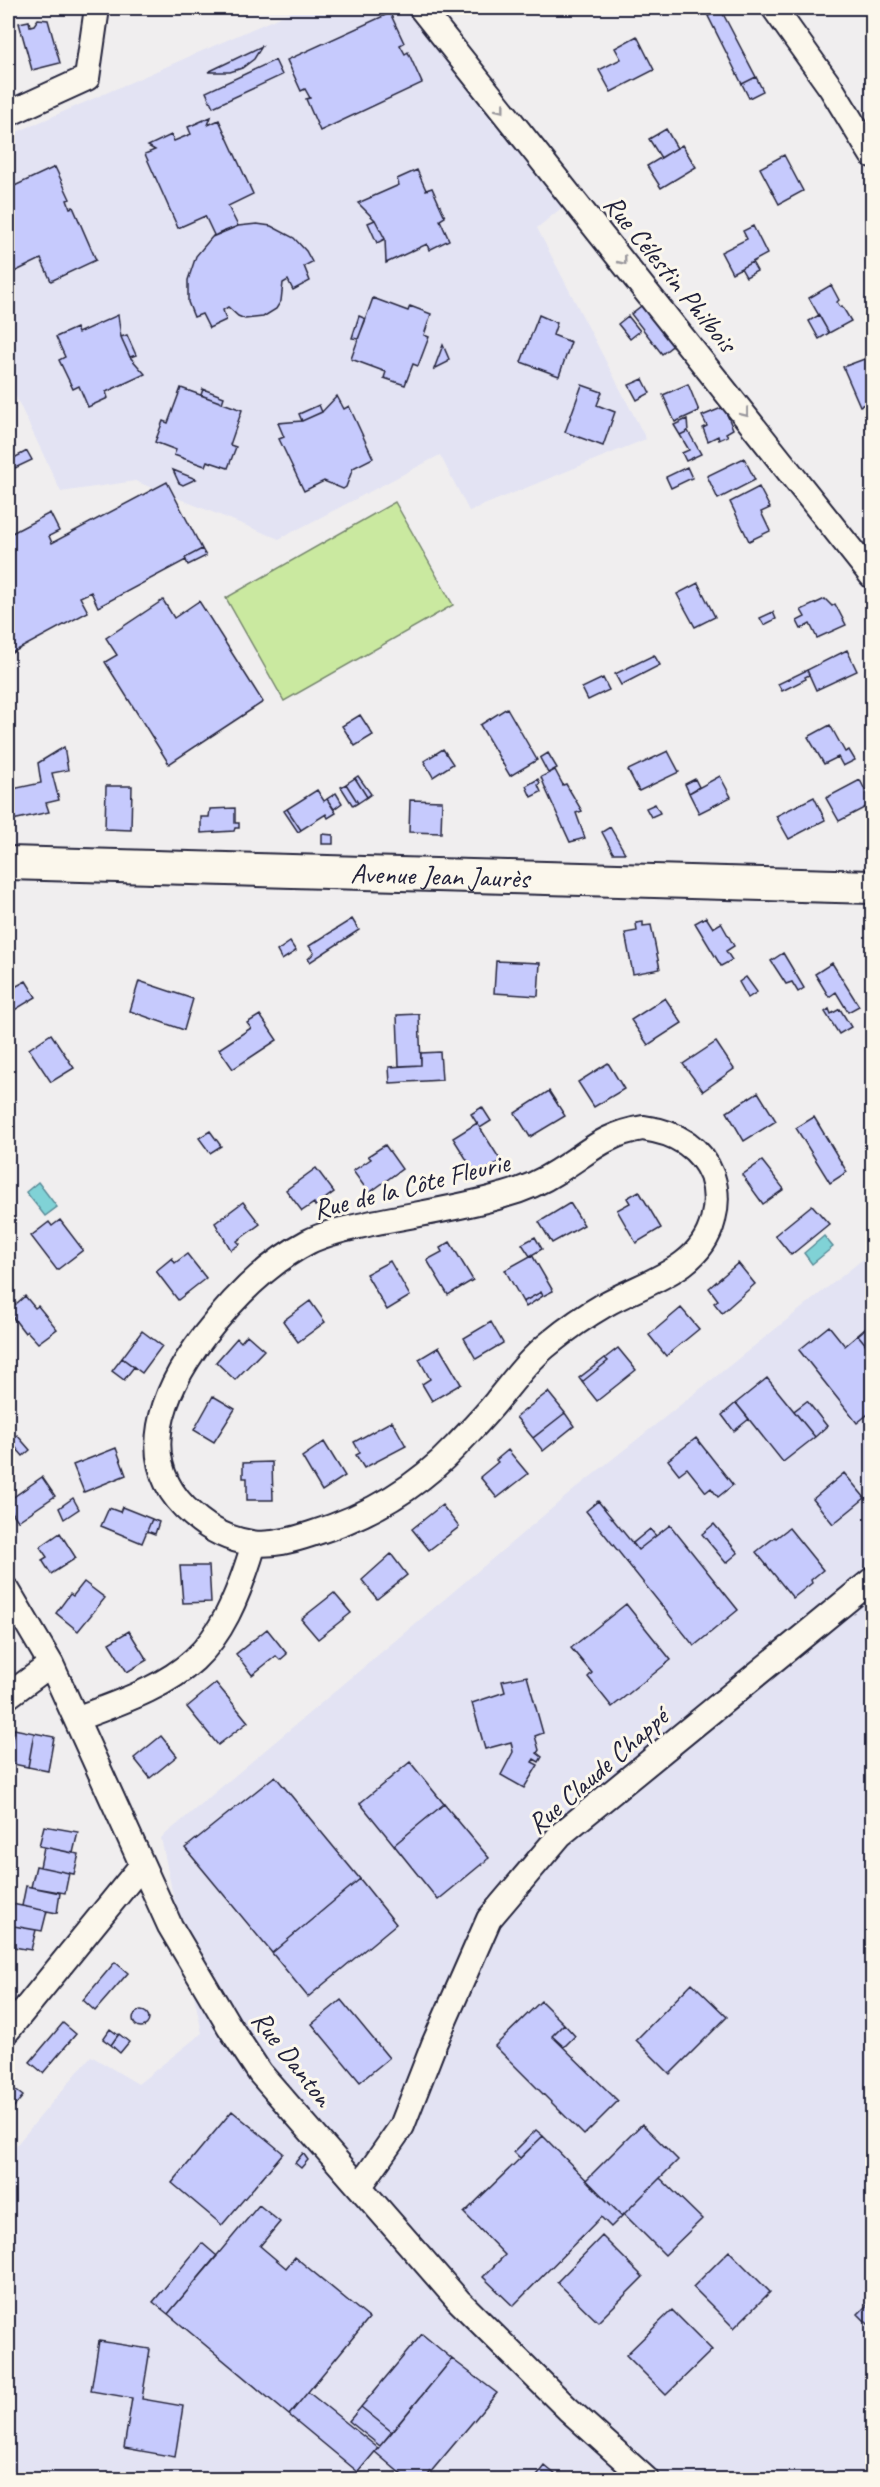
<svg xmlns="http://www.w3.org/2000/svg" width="880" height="2487" font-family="Caveat,sans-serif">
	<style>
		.built { fill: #e3e3f3 }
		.green { fill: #cae9a0; stroke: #76866e; stroke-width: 1.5 }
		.water { fill: #80d2d6; stroke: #5a8c98; stroke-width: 1.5 }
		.building { fill: #c6cafd; stroke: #22223b; stroke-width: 1.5 }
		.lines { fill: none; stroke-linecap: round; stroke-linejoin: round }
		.minor-casing { stroke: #22223b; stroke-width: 28 }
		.major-casing { stroke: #22223b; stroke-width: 36 }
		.minor { stroke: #fbf7ec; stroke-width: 24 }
		.major { stroke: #fbf7ec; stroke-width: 32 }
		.oneway { stroke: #99979c }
		.labels { text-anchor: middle; stroke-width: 6; stroke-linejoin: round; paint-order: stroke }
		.street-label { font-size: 28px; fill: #22223b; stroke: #fbf7ec }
	</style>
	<rect width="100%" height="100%" fill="#f0eeef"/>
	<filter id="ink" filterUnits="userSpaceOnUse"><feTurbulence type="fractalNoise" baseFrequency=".0167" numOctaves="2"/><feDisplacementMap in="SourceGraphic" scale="12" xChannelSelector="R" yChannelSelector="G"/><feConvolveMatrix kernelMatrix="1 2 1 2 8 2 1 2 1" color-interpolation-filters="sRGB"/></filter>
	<g filter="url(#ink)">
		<!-- built -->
		<path class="built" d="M300,8H403L565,205L537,228L646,439L469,511L440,455L279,539L135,481L61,492L8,380V136Z
			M872,1252V2479L8,2480V2155L91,2056L138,2084L202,2033L161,1838L575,1489Z"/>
		<!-- green -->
		<path class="green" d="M395,502L453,605L284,701L226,598Z"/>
		<!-- water -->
		<path class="water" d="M38,1182L57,1207L45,1216L26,1192Z
			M824,1236L833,1247L812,1264L804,1253Z"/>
		<!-- building -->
		<path class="building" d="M721,10L756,77L742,84L708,16Z
			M390,13L404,43L400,45L405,54L408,52L422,83L320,131L306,99L310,98L305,89L301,91L287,60Z
			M38,19L48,20L60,63L32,70L19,23L29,21L30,26L34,25Z
			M637,36L654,70L611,92L599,70L621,59L615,48Z
			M262,46L254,59L242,68L230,72H208Z
			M275,60L282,75L213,107L206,92Z
			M756,77L763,91L749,98L742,84Z
			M211,117L208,125L219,120L253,194L228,206L238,226L212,237L214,235L205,216L178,228L145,154L155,150L148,146L171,135L174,141L191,134L188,127Z
			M666,129L677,148L661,158L649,139Z
			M682,145L696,167L661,188L647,166Z
			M784,155L803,191L779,204L760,168Z
			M55,167L70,199L67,200L70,208L73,207L96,260L51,281L41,259L8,275V189Z
			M417,170L426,190L432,188L445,217L440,220L449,240L429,250L427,244L386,263L385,239L375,220L358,203L399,185L397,179Z
			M375,220L385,239L377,243L368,223Z
			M257,224L271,226L294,238L306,251L312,262L304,266L310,281L293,290L288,280L283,283L281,301L276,309L263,317L245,319L238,316L228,307L223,310L226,320L209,328L202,314L194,317L188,302V280L196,256L212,237L220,233L238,226Z
			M753,226L767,254L732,273L721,252L747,239L743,231Z
			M752,262L757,271L746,277L741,268Z
			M831,285L839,300L837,302L840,307L842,306L851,321L829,333L809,298Z
			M373,298L408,311L410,306L431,314L424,335L429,337L418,366L413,364L405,385L384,378L386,372L351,359Z
			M645,303L676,343L662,354L631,314Z
			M118,315L121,337L130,357L145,374L106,392L108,398L88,407L79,386L73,389L59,360L65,357L56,337L76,328L78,333Z
			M539,315L557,323L553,335L571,342L559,376L521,362Z
			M819,315L829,333L819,339L809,321Z
			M359,316L366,319L358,339L352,338Z
			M628,316L640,331L630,339L618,324Z
			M127,335L136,355L130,357L121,337Z
			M443,345L449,359L448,362L434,369Z
			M867,358L872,372V401L860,406L843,367Z
			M643,379L650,393L637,400L629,385Z
			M688,384L699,411L675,422L663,395Z
			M582,385L602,392L597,405L615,412L603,446L565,432Z
			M181,388L242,410L230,445L236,447L228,468L207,461L205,466L174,455L176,450L155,442L163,421L168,423Z
			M203,389L224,397L222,403L201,395Z
			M337,396L344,409L349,406L373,458L353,468L346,487L343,489L324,481L304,491L279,439L284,437L278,423L302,421L322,412Z
			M319,405L322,412L302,421L299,414Z
			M724,407L733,429L726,433L728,436L719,440L718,436L708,441L703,428L707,426L702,416Z
			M687,419L688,431L680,435L674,425Z
			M688,431L701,454L686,461L682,453L689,450L680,435Z
			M27,451L32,460L15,468L10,460Z
			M744,458L755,480L718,499L707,476Z
			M687,467L692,478L671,488L666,477Z
			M173,470L196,479L183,485L179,483Z
			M167,482L202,549L185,558L186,560L98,607L91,592L80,597L88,612L8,655V535L50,513L59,531L49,536L52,543Z
			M759,487L770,508L761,512L770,531L749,541L730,502Z
			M202,549L206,556L188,565L185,558Z
			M698,583L715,617L695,627L677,594Z
			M825,599L832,606L835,604L846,625L817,638L810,624L801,629L797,621L805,617L801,610Z
			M163,600L174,618L199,601L263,702L169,764L105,662L117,655L106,638Z
			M773,612L776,619L764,625L760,618Z
			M847,650L857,671L816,690L807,670Z
			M654,655L660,665L621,685L615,674Z
			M807,670L809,675L805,677L806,679L782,691L778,684Z
			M603,678L609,690L588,700L582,688Z
			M507,708L537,760L510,776L480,725Z
			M360,715L373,735L355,746L342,726Z
			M830,725L845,752L849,750L855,760L843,766L838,757L824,764L808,737Z
			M64,747L68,770L52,773L59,800L46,803L49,812L8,821V801L10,800L8,790L41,783L38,763Z
			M443,749L453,764L433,777L424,761Z
			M668,751L679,772L639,791L628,770Z
			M548,753L557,768L548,773L540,758Z
			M555,770L563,785L566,784L582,811L576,813L585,838L570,842L547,792L541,777Z
			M358,776L371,794L367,797L355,778Z
			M720,776L731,797L699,813L689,793Z
			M355,778L367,797L358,803L346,784Z
			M538,779L540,783L538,785L541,792L531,797L526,786Z
			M695,779L699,787L689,793L685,784Z
			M860,780L872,804L839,821L826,798Z
			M346,784L358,803L353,806L341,787Z
			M106,786H132L131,830L105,829Z
			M317,790L324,801L327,799L336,813L328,818L326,814L301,830L287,809Z
			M336,793L342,803L334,809L327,799Z
			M814,797L825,820L789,839L776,816Z
			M410,800L442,801L441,833L409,832Z
			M655,804L660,813L651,817L646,808Z
			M235,808V823H239V828H235L234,831L201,833V817H209L210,809Z
			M287,809L301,830L298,832L284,811Z
			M610,827L625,853H613L602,832Z
			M322,834L333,835V844H322Z
			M706,917L713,928L721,923L734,946L726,951L732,960L721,966L695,923Z
			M352,919L359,930L310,962L308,959L314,953L309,946Z
			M643,922V926L651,925L660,969L633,974L625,933L637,931L636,923Z
			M290,942L296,951L282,960L277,951Z
			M783,953L804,988L798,992L792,982L786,984L771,961Z
			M496,961L540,963L538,996L494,993Z
			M832,963L859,1006L848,1012L836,992L829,997L815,974Z
			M746,977L757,992L748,998L739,982Z
			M26,981L36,997L8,1014V987L13,988Z
			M139,981L193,999L184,1030L130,1011Z
			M665,998L682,1023L648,1045L631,1020Z
			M829,1009L831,1014L840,1009L851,1027L839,1034L825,1012Z
			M419,1014L421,1065L399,1066L397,1015Z
			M260,1015L277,1040L233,1069L219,1049L251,1028L247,1023Z
			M51,1034L74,1068L51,1082L29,1049Z
			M716,1042L734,1069L703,1091L683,1064Z
			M440,1052L442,1080L390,1083L389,1067L421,1065V1053Z
			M608,1063L624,1089L594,1107L578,1082Z
			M549,1091L565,1116L530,1137L515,1113Z
			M758,1092L776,1121L744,1141L727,1112Z
			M482,1107L491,1121L480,1128L471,1114Z
			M814,1117L847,1172L830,1183L796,1128Z
			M477,1123L501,1161L477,1176L453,1138Z
			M210,1131L221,1146L210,1153L199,1138Z
			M385,1145L402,1169L369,1193L353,1171L371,1159L368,1156Z
			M762,1161L784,1189L763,1204L742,1175Z
			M316,1168L334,1192L315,1206L314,1203L302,1211L286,1190Z
			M639,1191L661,1228L636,1243L617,1210L630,1203L627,1198Z
			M243,1202L260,1224L237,1241L240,1244L231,1250L215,1223Z
			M570,1203L584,1225L552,1243L539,1222Z
			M812,1205L829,1224L791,1255L775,1235Z
			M60,1220L83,1250L57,1270L31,1236L49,1222L52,1226Z
			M535,1237L542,1249L530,1256L522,1244Z
			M450,1242L473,1280L448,1295L427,1260L442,1252L440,1248Z
			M187,1254L206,1278L178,1300L156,1271L172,1258L175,1263Z
			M532,1255L553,1291L543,1296L541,1292L523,1302L505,1270Z
			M390,1261L410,1296L387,1310L366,1274Z
			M738,1263L755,1284L722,1313L714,1303L718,1300L709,1288Z
			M541,1292L543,1296L526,1307L523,1302Z
			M25,1296L35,1308L38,1306L57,1329L38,1343L27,1331L25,1333L8,1311Z
			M310,1301L325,1322L298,1342L283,1321Z
			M681,1308L699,1329L666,1356L649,1335Z
			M491,1322L503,1343L476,1359L464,1338Z
			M872,1323V1352L858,1335Z
			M829,1326L845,1346L858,1335L872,1352V1411L857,1423L799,1350Z
			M142,1331L162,1346L142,1373L122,1358Z
			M247,1335L264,1350L235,1380L216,1362L237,1338L241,1342Z
			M439,1347L461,1384L432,1401L422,1384L430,1379L419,1359Z
			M618,1348L636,1370L597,1401L582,1382L608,1361L605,1358Z
			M122,1358L134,1367L124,1380L112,1371Z
			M605,1358L608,1361L582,1382L579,1378Z
			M767,1378L815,1437L783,1462L736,1403Z
			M548,1392L565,1413L533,1438L516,1417Z
			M213,1396L235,1409L214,1442L194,1430Z
			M807,1401L827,1426L815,1437L794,1411Z
			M736,1403L749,1419L734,1431L722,1415Z
			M565,1413L574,1426L543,1451L533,1438Z
			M392,1421L406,1446L364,1468L356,1455L360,1453L354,1442Z
			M17,1435L30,1450L23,1456L10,1441Z
			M696,1438L733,1485L718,1497L711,1488L706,1492L687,1468L679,1474L668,1460Z
			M324,1442L345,1476L322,1491L302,1457Z
			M116,1448L126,1475L84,1492L73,1465Z
			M508,1450L528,1474L497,1498L480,1477L498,1462L496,1460Z
			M272,1462L273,1500H247V1478H243V1463Z
			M844,1473L865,1498L833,1524L813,1499Z
			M42,1477L55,1496L18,1521L8,1506V1501Z
			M73,1498L79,1509L64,1519L59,1508Z
			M598,1501L638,1550L670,1525L738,1610L694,1646L586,1511Z
			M442,1505L459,1527L429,1550L412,1529Z
			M122,1507L152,1519L142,1543L101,1526L109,1508L120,1512Z
			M152,1519L159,1522L155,1534L147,1531Z
			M714,1524L738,1553L726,1563L702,1534Z
			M789,1528L823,1570L811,1580L812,1583L793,1598L756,1552L775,1537L776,1538Z
			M650,1529L656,1536L638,1550L633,1543Z
			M60,1533L76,1558L51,1574L42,1560L47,1557L40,1547Z
			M391,1554L407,1575L377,1599L362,1580Z
			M180,1566H209L211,1602L183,1603Z
			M84,1582L105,1598L78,1631L56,1613L70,1594L73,1596Z
			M334,1593L351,1613L318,1639L301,1619Z
			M626,1604L671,1660L612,1707L588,1677L592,1673L571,1648Z
			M267,1629L287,1654L280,1660L276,1656L252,1675L236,1654Z
			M129,1631L147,1660L127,1672L109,1643Z
			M527,1676L543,1733L535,1736L539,1750L537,1753L542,1757L539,1762L534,1759L532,1762L538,1765L524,1788L501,1775L513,1752L511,1742L485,1749L472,1703L505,1692L502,1681Z
			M216,1683L248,1722L218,1745L187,1707Z
			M14,1729L34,1733L28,1767L8,1763Z
			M34,1733L54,1737L48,1771L28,1767Z
			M161,1736L177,1756L150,1778L134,1758Z
			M410,1762L444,1804L394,1845L360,1803Z
			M275,1776L360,1879L272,1953L185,1848Z
			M444,1804L489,1858L438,1900L394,1845Z
			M44,1826L78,1832L73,1853L39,1846Z
			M44,1847L79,1854L74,1874L40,1867Z
			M36,1866L69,1873L65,1893L31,1887Z
			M360,1879L396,1924L308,1997L272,1953Z
			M26,1886L60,1893L57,1913L22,1906Z
			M12,1904L47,1911L42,1931L8,1925Z
			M8,1925L36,1930L31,1950L8,1946Z
			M115,1962L128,1973L95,2011L83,2000Z
			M692,1983L727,2017L670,2074L636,2040Z
			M341,2000L389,2058L360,2082L312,2024Z
			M541,2001L564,2024L552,2036L618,2101L584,2135L495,2046Z
			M133 2019a8 8 0 1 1 16 0a8 8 0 1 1-16 0Z
			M63,2023L76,2034L43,2073L30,2062Z
			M564,2024L575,2036L564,2047L552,2036Z
			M110,2029L118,2035L111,2045L103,2039Z
			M119,2034L129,2042L120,2053L111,2045Z
			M10,2086L23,2096L8,2114V2089Z
			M232,2111L283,2153L222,2225L172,2183Z
			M642,2124L678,2160L622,2216L586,2180Z
			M536,2130L543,2136L520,2158L514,2152Z
			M543,2136L622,2216L611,2227L601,2217L513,2306L483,2277L505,2255L464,2213Z
			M303,2153L308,2160L301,2168L295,2163Z
			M660,2178L702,2219L665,2255L624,2214Z
			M259,2205L280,2222L260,2246L286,2268L295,2257L369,2318L289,2415L168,2314Z
			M602,2236L643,2277L598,2322L557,2282Z
			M202,2243L217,2256L168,2314L153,2302Z
			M729,2251L770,2292L734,2328L693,2287Z
			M872,2300V2328L858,2314Z
			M672,2310L712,2350L666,2395L626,2355Z
			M422,2334L452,2359L392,2432L361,2407Z
			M99,2341L150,2349L142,2399L183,2406L175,2457L124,2448L132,2398L91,2391Z
			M452,2359L497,2393L424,2480H408L375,2452Z
			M308,2392L378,2448L358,2472L289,2415Z
			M361,2407L392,2432L380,2446L349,2421Z
			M545,2466L562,2480H534Z"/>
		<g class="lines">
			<!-- minor casing -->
			<g class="minor-casing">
				<path id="minor" d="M421,8C570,198 723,386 872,576
					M774,8L831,88L872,155
					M8,114L87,78L97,8
					M643,1128C674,1132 700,1145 712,1176C717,1191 717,1205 713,1220C701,1270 645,1282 606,1304C587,1315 568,1328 551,1342C529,1359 513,1381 496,1402C483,1418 469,1432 456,1446C416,1489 366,1517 311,1534C293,1540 272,1546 252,1543C229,1540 210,1530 193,1515C131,1463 163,1390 204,1336C231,1301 268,1263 308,1242C327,1232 351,1228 372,1223C416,1214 461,1208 504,1195C523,1190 541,1182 558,1171C589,1152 605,1134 643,1128Z
					M8,1591L51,1664L170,1926L229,2026L260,2073L458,2300L568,2409L647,2480
					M8,1696L51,1664
					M78,1718C189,1678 219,1660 254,1544
					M8,2030L142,1865
					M360,2186L402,2126L434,2044L489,1919L560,1835L872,1580"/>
			</g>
			<!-- major casing -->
			<g class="major-casing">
				<g id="major">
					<path id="s1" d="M8,863L872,887"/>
				</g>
			</g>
			<!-- minor -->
			<use href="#minor" class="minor"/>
			<!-- major -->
			<use href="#major" class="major"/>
		</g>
		<!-- one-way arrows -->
		<defs><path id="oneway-chevron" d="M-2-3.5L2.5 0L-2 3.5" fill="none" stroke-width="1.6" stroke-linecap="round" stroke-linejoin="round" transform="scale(1.5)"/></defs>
		<g class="oneway">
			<use href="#oneway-chevron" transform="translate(501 109) rotate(52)"/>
			<use href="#oneway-chevron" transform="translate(623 261) rotate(51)"/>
			<use href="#oneway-chevron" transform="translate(745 413) rotate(52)"/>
		</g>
	</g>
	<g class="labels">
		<!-- street labels -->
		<g class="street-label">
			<text transform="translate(671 273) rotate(51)" y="10">Rue Célestin Philbois</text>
			<text dy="10" stroke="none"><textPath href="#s1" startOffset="432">Avenue Jean Jaurès</textPath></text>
			<text transform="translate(411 1185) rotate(-14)" y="10">Rue de la Côte Fleurie</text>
			<text transform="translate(597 1770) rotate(-41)" y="10">Rue Claude Chappé</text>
			<text transform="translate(293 2058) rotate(52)" y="10">Rue Danton</text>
		</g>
	</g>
	<!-- margin -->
	<rect width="880" height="2487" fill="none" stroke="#fbf7ec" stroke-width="30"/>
	<rect x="15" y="15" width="850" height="2457" fill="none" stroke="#22223b" stroke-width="2" filter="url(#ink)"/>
</svg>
